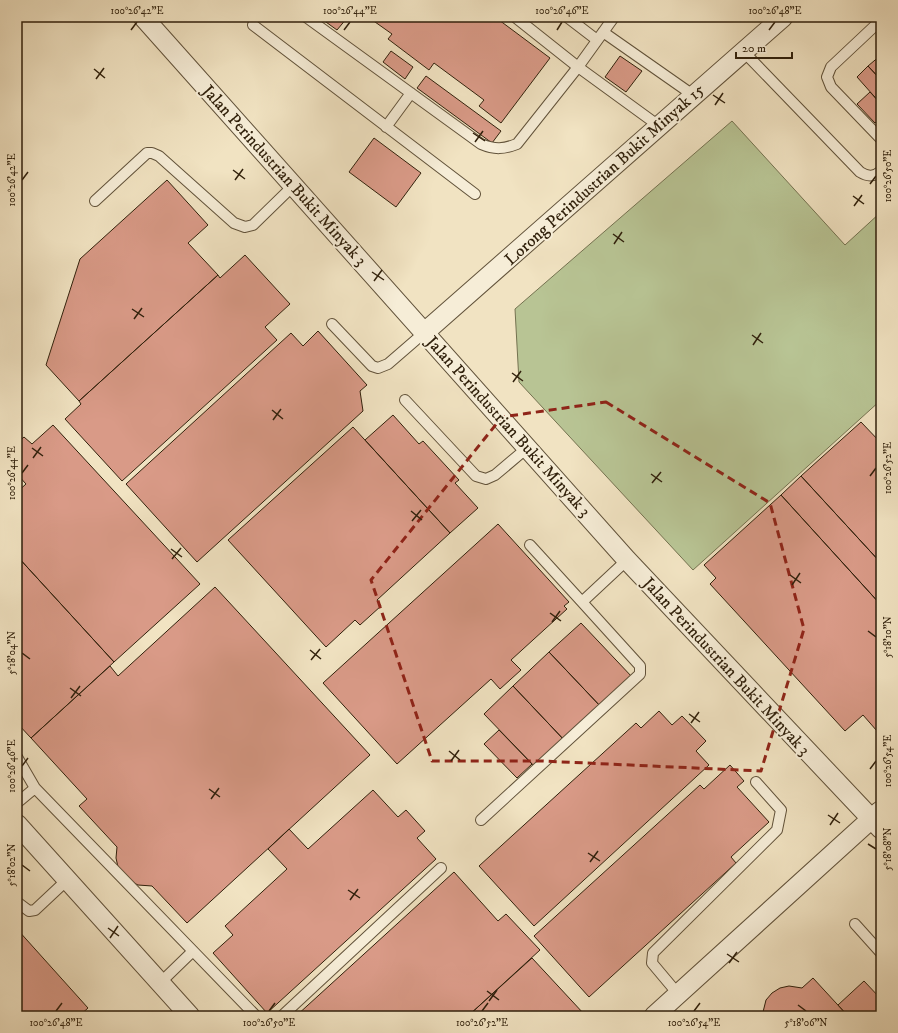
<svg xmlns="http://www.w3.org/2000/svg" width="898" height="1033" font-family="'IM FELL DW Pica',serif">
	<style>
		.green { fill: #b8c494; stroke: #747250 }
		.building { fill: #d99a87; stroke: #31210c }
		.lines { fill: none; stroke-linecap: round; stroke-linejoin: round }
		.service-casing { stroke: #61523a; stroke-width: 12 }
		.minor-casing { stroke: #61523a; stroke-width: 21 }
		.service { stroke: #f6edd7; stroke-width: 10 }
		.minor { stroke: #f6edd7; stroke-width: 19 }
		.marked { fill: none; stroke: #8f2418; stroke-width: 3; stroke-dasharray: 8 5; stroke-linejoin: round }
		.ticks { fill: none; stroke: #31210c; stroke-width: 1.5 }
		.labels { text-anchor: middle; stroke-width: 4; stroke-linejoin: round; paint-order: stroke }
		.street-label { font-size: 17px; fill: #31210c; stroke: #f6edd7 }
		.neatline { fill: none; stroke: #31210c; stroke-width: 1.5 }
		.ticks-label { font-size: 10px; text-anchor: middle; fill: #31210c }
	</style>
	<rect width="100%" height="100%" fill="#f1e3c2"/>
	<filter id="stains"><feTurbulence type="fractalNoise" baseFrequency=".005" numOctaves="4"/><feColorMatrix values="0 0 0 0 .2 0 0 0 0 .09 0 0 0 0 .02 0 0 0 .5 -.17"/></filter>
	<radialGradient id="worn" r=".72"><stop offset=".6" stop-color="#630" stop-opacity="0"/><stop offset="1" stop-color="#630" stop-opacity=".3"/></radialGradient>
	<!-- green -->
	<path class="green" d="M732,121L845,245L881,212V400L693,570L519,382L515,309Z"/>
	<!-- building -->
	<path class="building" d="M319,17H346L347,18L337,30Z
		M368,17H495L550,58L501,123L479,106L484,100L434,63L429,70L388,39L392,34Z
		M391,51L413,67L405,79L383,62Z
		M881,55V80L868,66Z
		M620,56L642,71L626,92L605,77Z
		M868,66L881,80V104L857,77Z
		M426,76L501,131L492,143L417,88Z
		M870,92L881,104V117L875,123L857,104Z
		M374,138L421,173L396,207L349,172Z
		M167,180L208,225L188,243L218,275L79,401L46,365L80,259Z
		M245,255L290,304L265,327L277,340L122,481L65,419L81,404L79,401L218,275L220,278Z
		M318,331L367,385L360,391L363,411L197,562L126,484L291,333L303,346Z
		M393,415L419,444L423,441L459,480L455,483L478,508L450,533L365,440Z
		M861,422L881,443V563L801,476Z
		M53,425L200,584L114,662L17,556V492L26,484L17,474V443L24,437L32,444Z
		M353,427L450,533L377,600L381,606L360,625L355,620L326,647L228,540Z
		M801,476L881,563V605L781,495Z
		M781,495L881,605V727L877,731L863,715L845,731L710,584L716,578L704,565Z
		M498,524L569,602L564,606L567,609L511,660L521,670L500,689L491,679L397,764L323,683Z
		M17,556L114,662L31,738L17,723Z
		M215,587L370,755L187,923L152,886L138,885L130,881L118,867L116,858L117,847L79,806L87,799L31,738L110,666L118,676Z
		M581,623L633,678L602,708L549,652Z
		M549,652L602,708L566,742L513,686Z
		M513,686L566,742L537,769L484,714Z
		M659,711L672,725L682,716L706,741L696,751L709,765L534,926L479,866L636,723L641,728Z
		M499,730L532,764L517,778L484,744Z
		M730,765L744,781L737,787L769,822L731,857L736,863L589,997L534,936L700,785L704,789Z
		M373,790L398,817L406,810L425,831L417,838L436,859L267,1013L213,953L233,935L225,926L287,869L268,849L289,829L308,849Z
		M454,872L498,921L506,914L540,950L468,1016H296Z
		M17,929L88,1008L79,1016H17Z
		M532,958L584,1014L582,1016H468Z
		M813,978L848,1016H762L766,1000L772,993L780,988L789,986L802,988Z
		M864,981L881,999V1016H848L838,1005Z"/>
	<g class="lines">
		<!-- service casing -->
		<g class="service-casing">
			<path id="service" d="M306,17L481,144C495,150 504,149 517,144L578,67L614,17
				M515,17L578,67L659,126
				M567,17L597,40
				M881,20L831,67L827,77L831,87L881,139
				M253,25L475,194
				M603,32L693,95
				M743,51L860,172C868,177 874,177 881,171
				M386,127L411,93
				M95,201L147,153H152L159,156L234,223L245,227L253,225L294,185
				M332,324L372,366L378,368L388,364L425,332
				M405,400L476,476L486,479L495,475L527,448
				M530,545L582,602
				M17,757L35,788
				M17,803L35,788L256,1016
				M481,820L640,674V666L582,602L627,560
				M17,902L29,911L35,910L67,880
				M855,924L881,953
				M160,983L193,951
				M678,994L652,963L653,953L777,830L781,810L756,782
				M282,1016L441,868"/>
		</g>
		<!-- minor casing -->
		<g class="minor-casing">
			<path id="minor" d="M143,17L627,560L881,829
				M425,332L783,17
				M17,824L190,1016
				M654,1016L880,811"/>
		</g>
		<!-- service -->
		<use href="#service" class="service"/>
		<!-- minor -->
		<use href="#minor" class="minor"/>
	</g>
	<!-- marked area -->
	<path class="marked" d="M606,402L770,503L804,629L761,771L542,761H432L371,580L502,417Z"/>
	<!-- ticks -->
	<path class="ticks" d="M131,30L137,22M344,30L350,22M557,30L562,22M769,30L775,22M94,69L105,78M96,79L104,68M713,95L725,103M715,105L723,93M473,133L485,141M475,142L483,131M233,170L245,179M22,180L28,172M235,180L243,169M870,184L876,176M853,196L864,204M854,206L862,195M613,234L624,242M614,244L622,232M372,272L384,280M374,281L382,270M132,309L144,317M134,319L142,308M752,335L763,343M753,345L761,333M512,373L523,381M513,382L521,371M272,410L283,419M273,420L281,409M32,448L43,456M33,458L41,447M22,473L28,465M651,474L662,482M870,476L876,468M652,483L661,472M411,511L422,520M412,521L421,510M171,549L182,557M172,559L181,548M790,575L801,583M792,585L800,573M550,613L561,621M552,622L560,611M868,631L876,637M310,650L321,659M22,653L30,659M311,660L320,649M70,688L81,696M71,698L80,686M689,714L700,722M691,723L699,712M449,751L460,760M451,761L459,750M22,766L28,758M870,769L876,761M209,789L220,797M211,799L219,788M828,815L840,823M830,825L838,813M868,844L876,849M588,853L600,861M590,862L598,851M22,865L30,871M348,890L360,898M350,900L358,889M108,928L119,936M110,938L118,926M727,954L739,962M729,963L737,952M487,991L499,1000M489,1001L497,990M798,1005L806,1011M56,1011L62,1003M269,1011L275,1003M482,1011L488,1003M694,1011L700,1003"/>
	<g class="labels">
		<!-- street labels -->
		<g class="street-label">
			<text transform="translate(604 174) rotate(-42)" y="6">Lorong Perindustrian Bukit Minyak 15</text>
			<text transform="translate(285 175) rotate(48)" y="6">Jalan Perindustrian Bukit Minyak 3</text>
			<text transform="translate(509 426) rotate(48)" y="6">Jalan Perindustrian Bukit Minyak 3</text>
			<text transform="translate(727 666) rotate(47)" y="6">Jalan Perindustrian Bukit Minyak 3</text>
		</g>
	</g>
	<!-- margin -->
	<rect width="898" height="1033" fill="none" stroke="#f1e3c2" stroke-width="44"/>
	<!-- scale -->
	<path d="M736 52v6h56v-6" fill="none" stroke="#31210c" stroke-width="2"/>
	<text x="742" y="52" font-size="12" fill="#31210c" stroke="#f6edd7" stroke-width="3" paint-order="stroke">20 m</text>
	<rect x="22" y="22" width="854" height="989" class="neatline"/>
	<g class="ticks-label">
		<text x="137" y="14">100°26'42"E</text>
		<text x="350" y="14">100°26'44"E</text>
		<text x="562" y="14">100°26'46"E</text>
		<text x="775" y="14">100°26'48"E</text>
		<text transform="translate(887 176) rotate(-90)" y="4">100°26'50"E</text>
		<text transform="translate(11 180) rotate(-90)" y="4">100°26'42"E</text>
		<text transform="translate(887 468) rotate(-90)" y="4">100°26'52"E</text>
		<text transform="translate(11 473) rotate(-90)" y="4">100°26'44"E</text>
		<text transform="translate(887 637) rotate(-90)" y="4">5°18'10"N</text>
		<text transform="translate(11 653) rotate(-90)" y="4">5°18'04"N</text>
		<text transform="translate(887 761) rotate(-90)" y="4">100°26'54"E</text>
		<text transform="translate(11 766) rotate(-90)" y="4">100°26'46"E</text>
		<text transform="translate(887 849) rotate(-90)" y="4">5°18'08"N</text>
		<text transform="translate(11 865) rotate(-90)" y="4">5°18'02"N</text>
		<text x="56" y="1026">100°26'48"E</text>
		<text x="269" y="1026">100°26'50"E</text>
		<text x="482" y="1026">100°26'52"E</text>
		<text x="694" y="1026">100°26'54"E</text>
		<text x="806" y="1026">5°18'06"N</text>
	</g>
	<rect width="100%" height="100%" filter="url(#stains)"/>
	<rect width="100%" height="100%" fill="url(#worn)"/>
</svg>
